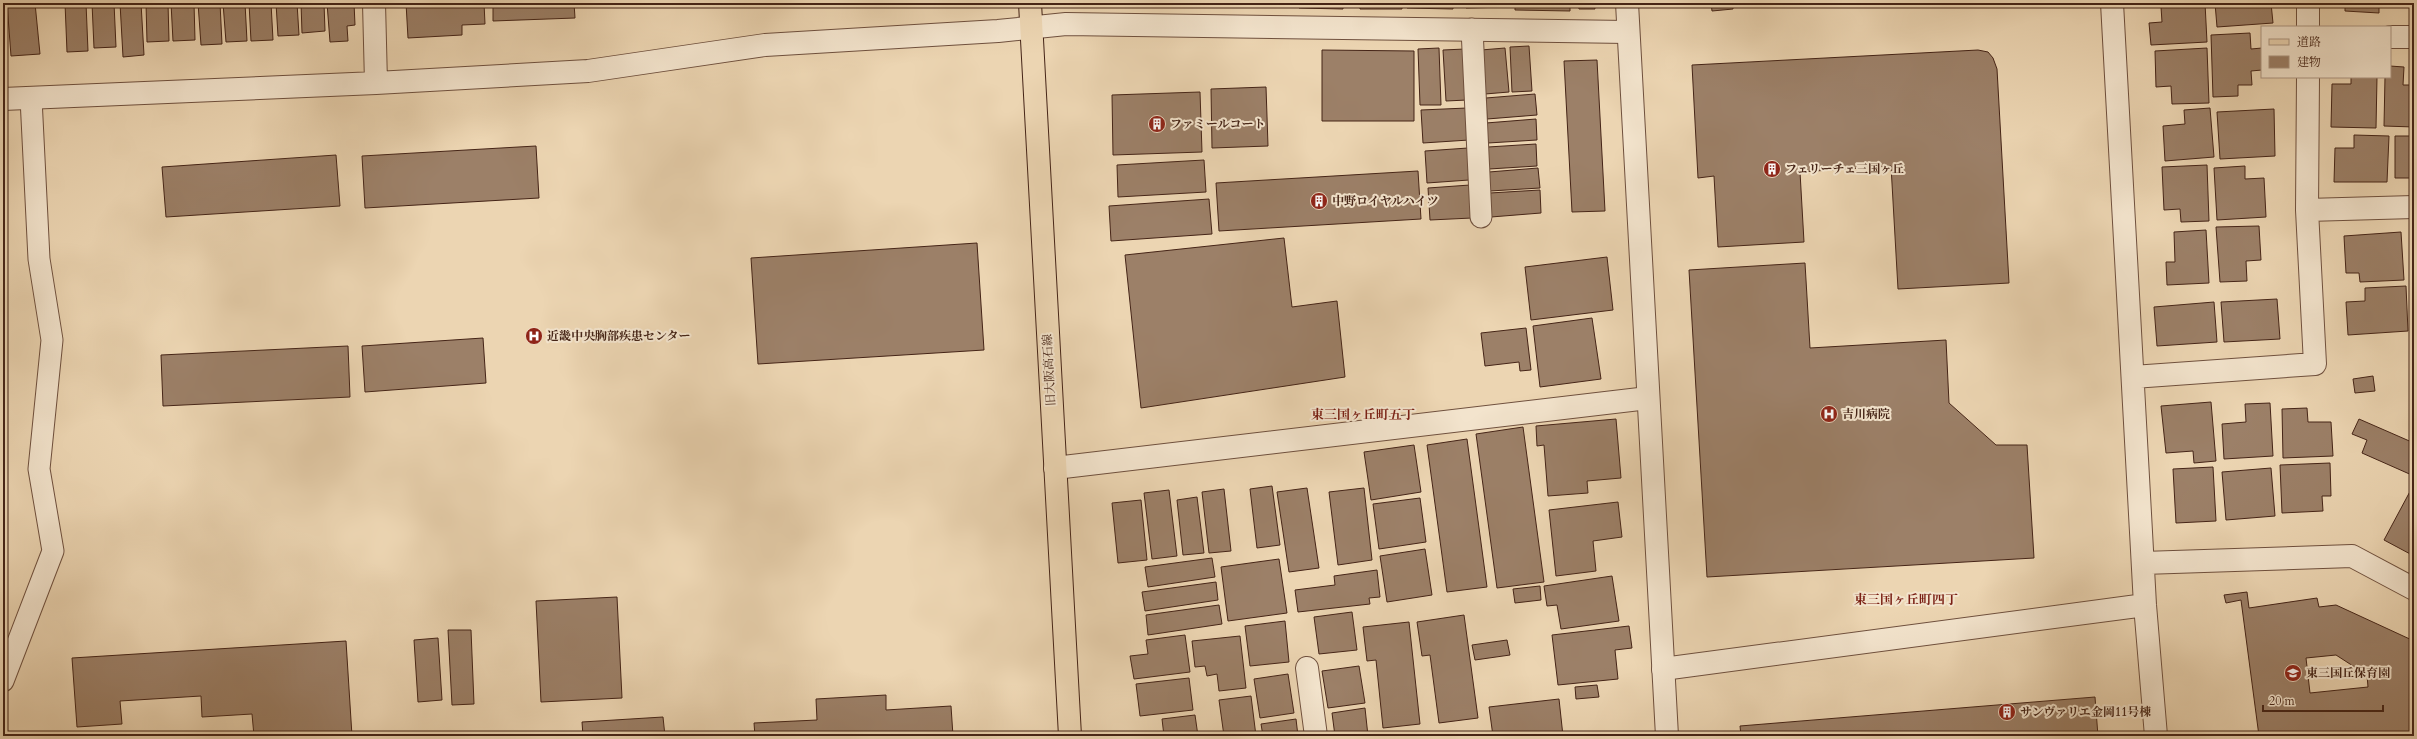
<svg xmlns="http://www.w3.org/2000/svg" width="2417" height="739" font-family="Cardo,'Noto Serif JP',serif">
	<style>
		.building { fill: #9c8068; stroke: #452417; fill-rule: evenodd }
		.lines { fill: none; stroke-linecap: round; stroke-linejoin: round }
		.service-casing { stroke: #6f503e; stroke-width: 23 }
		.minor-casing { stroke: #6f503e; stroke-width: 24 }
		.tertiary-casing { stroke: #6f503e; stroke-width: 24 }
		.primary-casing { stroke: #452417; stroke-width: 24 }
		.service { stroke: #f3e4cd; stroke-width: 21 }
		.minor { stroke: #f3e4cd; stroke-width: 22 }
		.tertiary { stroke: #f3e4cd; stroke-width: 22 }
		.primary { stroke: #ecd5b2; stroke-width: 22 }
		.labels { text-anchor: middle; stroke-width: 4; stroke-linejoin: round; paint-order: stroke }
		.poi-label { font-size: 12px; font-weight: bold; fill: #452417; stroke: #f3e4cd; text-anchor: start }
		.street-label { font-size: 12px; fill: #452417; stroke: #f3e4cd }
		.neighbourhood-label { font-size: 13px; font-weight: bold; fill: #7a1f14; stroke: #f3e4cd }
	</style>
	<rect width="100%" height="100%" fill="#ecd5b2"/>
	<filter id="stains"><feTurbulence type="fractalNoise" baseFrequency=".005" numOctaves="4"/><feColorMatrix values="0 0 0 0 .2 0 0 0 0 .09 0 0 0 0 .02 0 0 0 .5 -.17"/></filter>
	<radialGradient id="worn" r=".72"><stop offset=".6" stop-color="#630" stop-opacity="0"/><stop offset="1" stop-color="#630" stop-opacity=".3"/></radialGradient>
	<!-- building -->
	<path class="building" d="M7,3H35L40,54L11,56Z
		M65,3H86L88,51L67,52Z
		M92,3H114L116,47L94,48Z
		M120,3H141L144,55L123,57Z
		M146,3H168L169,41L147,42Z
		M171,3H194L195,40L173,41Z
		M198,3H220L222,44L201,45Z
		M223,3H245L247,41L226,42Z
		M249,3H271L273,40L251,41Z
		M276,3H297L299,35L278,36Z
		M301,3H324L325,31L302,33Z
		M327,3H354L355,25L347,26L348,41L330,42Z
		M406,3H484L485,24L462,25V35L408,38Z
		M493,3H574L575,18L493,21Z
		M1236,3H1289V5H1236Z
		M1299,3H1343V9L1299,8Z
		M1360,3H1402V9H1360Z
		M1407,3H1453V9L1407,8Z
		M1466,3H1510L1509,7L1466,8Z
		M1515,3H1570V11L1515,10Z
		M1578,3H1594L1595,9H1579Z
		M1711,3H1733V9L1712,11Z
		M2170,3H2205L2207,42L2151,45L2149,23L2162,22L2161,7L2171,6Z
		M2215,3H2271L2273,23L2217,27Z
		M2345,3H2379V13L2345,11Z
		M2250,33L2251,49L2262,48V70L2251,71L2252,85H2238V96L2213,97L2211,35Z
		M1529,46L1532,91L1512,92L1510,47Z
		M1439,48L1441,105H1420L1418,49Z
		M1505,48L1509,92L1485,94L1481,50Z
		M2207,48L2209,103L2172,104L2171,86L2156,87L2155,51Z
		M1465,49L1467,100L1446,101L1443,50Z
		M1322,50L1414,51V121H1322Z
		M1978,50L1988,52L1993,58L1997,69L2009,283L1898,289L1891,166L1800,172L1804,242L1718,247L1714,176L1698,178L1692,65Z
		M1597,60L1605,211L1572,212L1564,61Z
		M2390,66L2404,67L2403,85H2414V127L2384,126L2385,77H2390Z
		M2351,77H2377L2376,128L2331,127L2332,84H2351Z
		M1266,87L1268,146L1212,148L1211,89Z
		M1200,92L1202,152L1113,155L1112,95Z
		M1535,94L1537,115L1487,119L1486,98Z
		M1467,108L1469,140L1423,143L1421,110Z
		M2210,108L2214,157L2165,161L2163,126L2185,124L2184,110Z
		M2274,109L2275,156L2220,159L2217,112Z
		M1536,119L1537,140L1488,143L1486,123Z
		M2354,135L2389,136L2387,182H2334L2335,148H2354Z
		M2395,136H2414V178H2395Z
		M1536,144L1537,166L1489,169L1488,147Z
		M536,146L539,198L365,208L362,156Z
		M1468,148L1469,180L1427,183L1425,151Z
		M336,155L340,206L166,217L162,167Z
		M1204,160L1206,192L1118,197L1117,165Z
		M2207,165L2209,221L2181,222L2180,209L2164,210L2162,167Z
		M2245,166V179L2264,178L2266,217L2217,220L2214,168Z
		M1538,168L1540,188L1490,191L1489,172Z
		M1418,171L1421,219L1219,231L1216,183Z
		M1470,185L1472,218L1430,220L1428,188Z
		M1540,190L1541,213L1491,217L1490,193Z
		M1209,199L1212,234L1111,241L1109,206Z
		M2259,226L2261,260L2246,261L2247,281L2220,282L2216,227Z
		M2206,230L2209,283L2167,285L2166,262H2175L2174,232Z
		M2401,232L2404,280L2360,282L2359,273H2346L2344,236Z
		M1284,238L1292,307L1337,301L1345,377L1141,408L1125,255Z
		M977,243L984,350L758,364L751,258Z
		M1607,257L1613,310L1531,320L1525,267Z
		M1805,263L1810,348L1946,340L1949,403L1996,445H2027L2034,558L1707,577L1689,270Z
		M2406,286L2408,331L2348,335L2346,302L2365,301V288Z
		M2277,299L2280,339L2224,342L2221,302Z
		M2214,302L2217,342L2157,346L2154,307Z
		M1592,318L1601,379L1540,387L1533,326Z
		M1526,328L1531,370L1520,371L1519,362L1485,366L1481,333Z
		M483,338L486,383L365,392L362,346Z
		M348,346L350,397L163,406L161,355Z
		M2373,376L2375,391L2355,393L2353,379Z
		M2211,402L2216,461L2194,463L2193,451L2166,453L2161,406Z
		M2270,403L2273,456L2224,459L2222,424L2246,422L2245,404Z
		M2307,408L2308,422H2331L2333,456L2283,458L2282,409Z
		M1616,419L1621,478L1587,481L1588,493L1548,496L1544,445L1537,446L1536,426Z
		M2359,419L2414,443V476L2362,453L2367,440L2352,434Z
		M1523,427L1544,582L1497,588L1476,434Z
		M1467,439L1487,587L1447,592L1427,445Z
		M1414,445L1421,492L1371,500L1364,452Z
		M2330,463L2331,496H2322L2323,511L2282,513L2280,465Z
		M2213,467L2216,521L2176,523L2173,469Z
		M2271,468L2275,516L2226,520L2222,472Z
		M2414,484V556L2384,540Z
		M1272,486L1280,545L1257,548L1250,489Z
		M1307,488L1319,568L1289,572L1277,492Z
		M1364,488L1372,560L1338,565L1329,492Z
		M1224,489L1231,551L1209,553L1202,492Z
		M1169,490L1177,556L1152,559L1144,493Z
		M1197,497L1204,553L1183,555L1177,500Z
		M1420,498L1426,542L1379,549L1373,504Z
		M1141,500L1147,560L1118,563L1112,503Z
		M1618,502L1622,537L1593,541L1596,571L1556,576L1549,510Z
		M1425,549L1432,595L1387,602L1380,556Z
		M1212,558L1215,577L1148,587L1145,567Z
		M1279,559L1287,613L1228,621L1221,567Z
		M1377,570L1380,597L1369,598L1370,604L1298,612L1295,590L1335,585L1334,576Z
		M1612,576L1619,621L1561,629L1557,605L1547,606L1544,586Z
		M1216,582L1218,600L1145,611L1142,592Z
		M1540,586L1541,600L1515,603L1513,589Z
		M2247,592L2249,608L2317,598L2319,607L2336,605L2414,641V736H2259L2241,600L2226,603L2224,595ZM2336,655L2367,675L2368,687L2310,693L2306,658Z
		M617,597L622,698L541,702L536,601Z
		M1219,605L1222,624L1148,635L1146,615Z
		M1352,612L1357,650L1319,654L1314,617Z
		M1464,615L1478,718L1439,723L1430,655L1422,656L1417,622Z
		M1285,621L1289,662L1250,666L1245,626Z
		M1409,622L1420,724L1383,728L1376,660L1367,661L1363,627Z
		M1629,626L1632,648L1615,650L1618,679L1558,685L1552,635Z
		M448,630H471L474,704L452,705Z
		M1185,635L1190,672L1134,679L1130,656L1148,654L1146,640Z
		M1240,636L1246,688L1219,691L1217,674L1207,676L1205,666L1195,667L1192,641Z
		M438,638L442,700L418,702L414,640Z
		M1507,640L1510,655L1475,660L1472,645Z
		M346,641L352,736H254L252,714L202,717L201,696L120,701L122,724L77,727L72,658Z
		M1359,666L1365,703L1328,708L1322,671Z
		M1288,674L1294,713L1260,718L1254,679Z
		M1189,678L1193,710L1140,716L1136,684Z
		M1597,685L1599,697L1576,699L1575,687Z
		M886,695V710L951,706L953,736H755L754,723L817,720L816,699Z
		M1251,696L1256,736H1224L1219,700Z
		M2095,697L2098,736H1741L1740,726Z
		M1559,699L1563,736H1493L1489,707Z
		M1365,708L1368,736H1335L1332,713Z
		M1195,715L1198,736H1164L1162,719Z
		M663,717L665,736H583L582,722Z
		M1296,719L1298,736H1263L1261,724Z
		M1157,733V736H1131Z"/>
	<g class="lines">
		<!-- service casing -->
		<g class="service-casing">
			<path id="service" d="M1472,29L1481,217
				M3,681L53,551L39,469L52,340L39,259L31,98"/>
		</g>
		<!-- minor casing -->
		<g class="minor-casing">
			<path id="minor" d="M374,3L376,83
				M2112,3L2145,605L2156,736
				M2308,27V3
				M2390,37H2414
				M3,99L376,83L588,71L765,45L998,31L1066,24L1627,32
				M2307,210L2414,207
				M2133,377L2315,364L2307,210L2308,77
				M1055,468L1648,398
				M2143,563L2352,556L2414,589
				M1307,668L1316,736
				M1663,669L2145,605"/>
		</g>
		<!-- tertiary casing -->
		<g class="tertiary-casing">
			<path id="tertiary" d="M1627,3L1667,736"/>
		</g>
		<!-- primary casing -->
		<g class="primary-casing">
			<path id="primary" d="M1030,3L1070,736"/>
		</g>
		<!-- service -->
		<use href="#service" class="service"/>
		<!-- minor -->
		<use href="#minor" class="minor"/>
		<!-- tertiary -->
		<use href="#tertiary" class="tertiary"/>
		<!-- primary -->
		<use href="#primary" class="primary"/>
	</g>
	<!-- icons -->
	<defs>
		<g id="building-disc" transform="scale(0.9)"><circle r="9.5" fill="#8f2418" stroke="#f3e4cd"/><path d="M-4-6H4V6H1V3H-1V6H-4ZM-2.5-4.3h1.7v1.8h-1.7ZM.8-4.3h1.7v1.8H.8ZM-2.5-1h1.7V.8h-1.7ZM.8-1h1.7V.8H.8Z" fill="#fff"/></g>
		<g id="hospital-disc" transform="scale(0.9)"><circle r="9.5" fill="#8f2418" stroke="#f3e4cd"/><path d="M-5-5h3v3.5h4V-5h3V5h-3V1.5h-4V5h-3Z" fill="#fff"/></g>
		<g id="school-disc" transform="scale(0.9)"><circle r="9.5" fill="#8f2418" stroke="#f3e4cd"/><path d="M0-5L7-2L0 1L-7-2ZM-4 1L0 2.5L4 1V4Q0 6-4 4Z" fill="#fff"/></g>
	</defs>
	<g fill-rule="evenodd">
		<use href="#building-disc" x="1157" y="124"/>
		<use href="#building-disc" x="1772" y="169"/>
		<use href="#building-disc" x="1319" y="201"/>
		<use href="#hospital-disc" x="534" y="336"/>
		<use href="#hospital-disc" x="1829" y="414"/>
		<use href="#school-disc" x="2293" y="673"/>
		<use href="#building-disc" x="2007" y="712"/>
	</g>
	<g class="labels">
		<!-- poi labels -->
		<g class="poi-label">
			<text x="1170" y="128">ファミールコート</text>
			<text x="1785" y="173">フェリーチェ三国ヶ丘</text>
			<text x="1332" y="205">中野ロイヤルハイツ</text>
			<text x="547" y="340">近畿中央胸部疾患センター</text>
			<text x="1842" y="418">吉川病院</text>
			<text x="2306" y="677">東三国丘保育園</text>
			<text x="2020" y="716">サンヴァリエ金岡11号棟</text>
		</g>
		<!-- street labels -->
		<g class="street-label">
			<text transform="translate(1049 370) rotate(-93)" y="4">旧大阪高石線</text>
		</g>
		<!-- neighbourhood labels -->
		<g class="neighbourhood-label">
			<text x="1363" y="419">東三国ヶ丘町五丁</text>
			<text x="1906" y="604">東三国ヶ丘町四丁</text>
		</g>
	</g>
	<!-- margin -->
	<rect width="2417" height="739" fill="none" stroke="#ecd5b2" stroke-width="16"/>
	<rect x="4" y="4" width="2409" height="731" fill="none" stroke="#452417" stroke-width="2"/>
	<rect x="8" y="8" width="2401" height="723" fill="none" stroke="#452417"/>
	<!-- legend -->
	<rect x="2261" y="26" width="130" height="52" fill="#f3e4cd" stroke="#ad9784"/>
	<rect x="2269" y="39" width="20" height="6" fill="#ecd5b2" stroke="#ad9784"/>
	<text x="2297" y="46" font-size="12" fill="#452417">道路</text>
	<rect x="2269" y="56" width="20" height="12" fill="#9c8068" stroke="#ad9784"/>
	<text x="2297" y="66" font-size="12" fill="#452417">建物</text>
	<!-- scale -->
	<path d="M2263 705v6h120v-6" fill="none" stroke="#452417" stroke-width="2"/>
	<text x="2269" y="705" font-size="12" fill="#452417" stroke="#f3e4cd" stroke-width="3" paint-order="stroke">20 m</text>
	<rect width="100%" height="100%" filter="url(#stains)"/>
	<rect width="100%" height="100%" fill="url(#worn)"/>
</svg>
